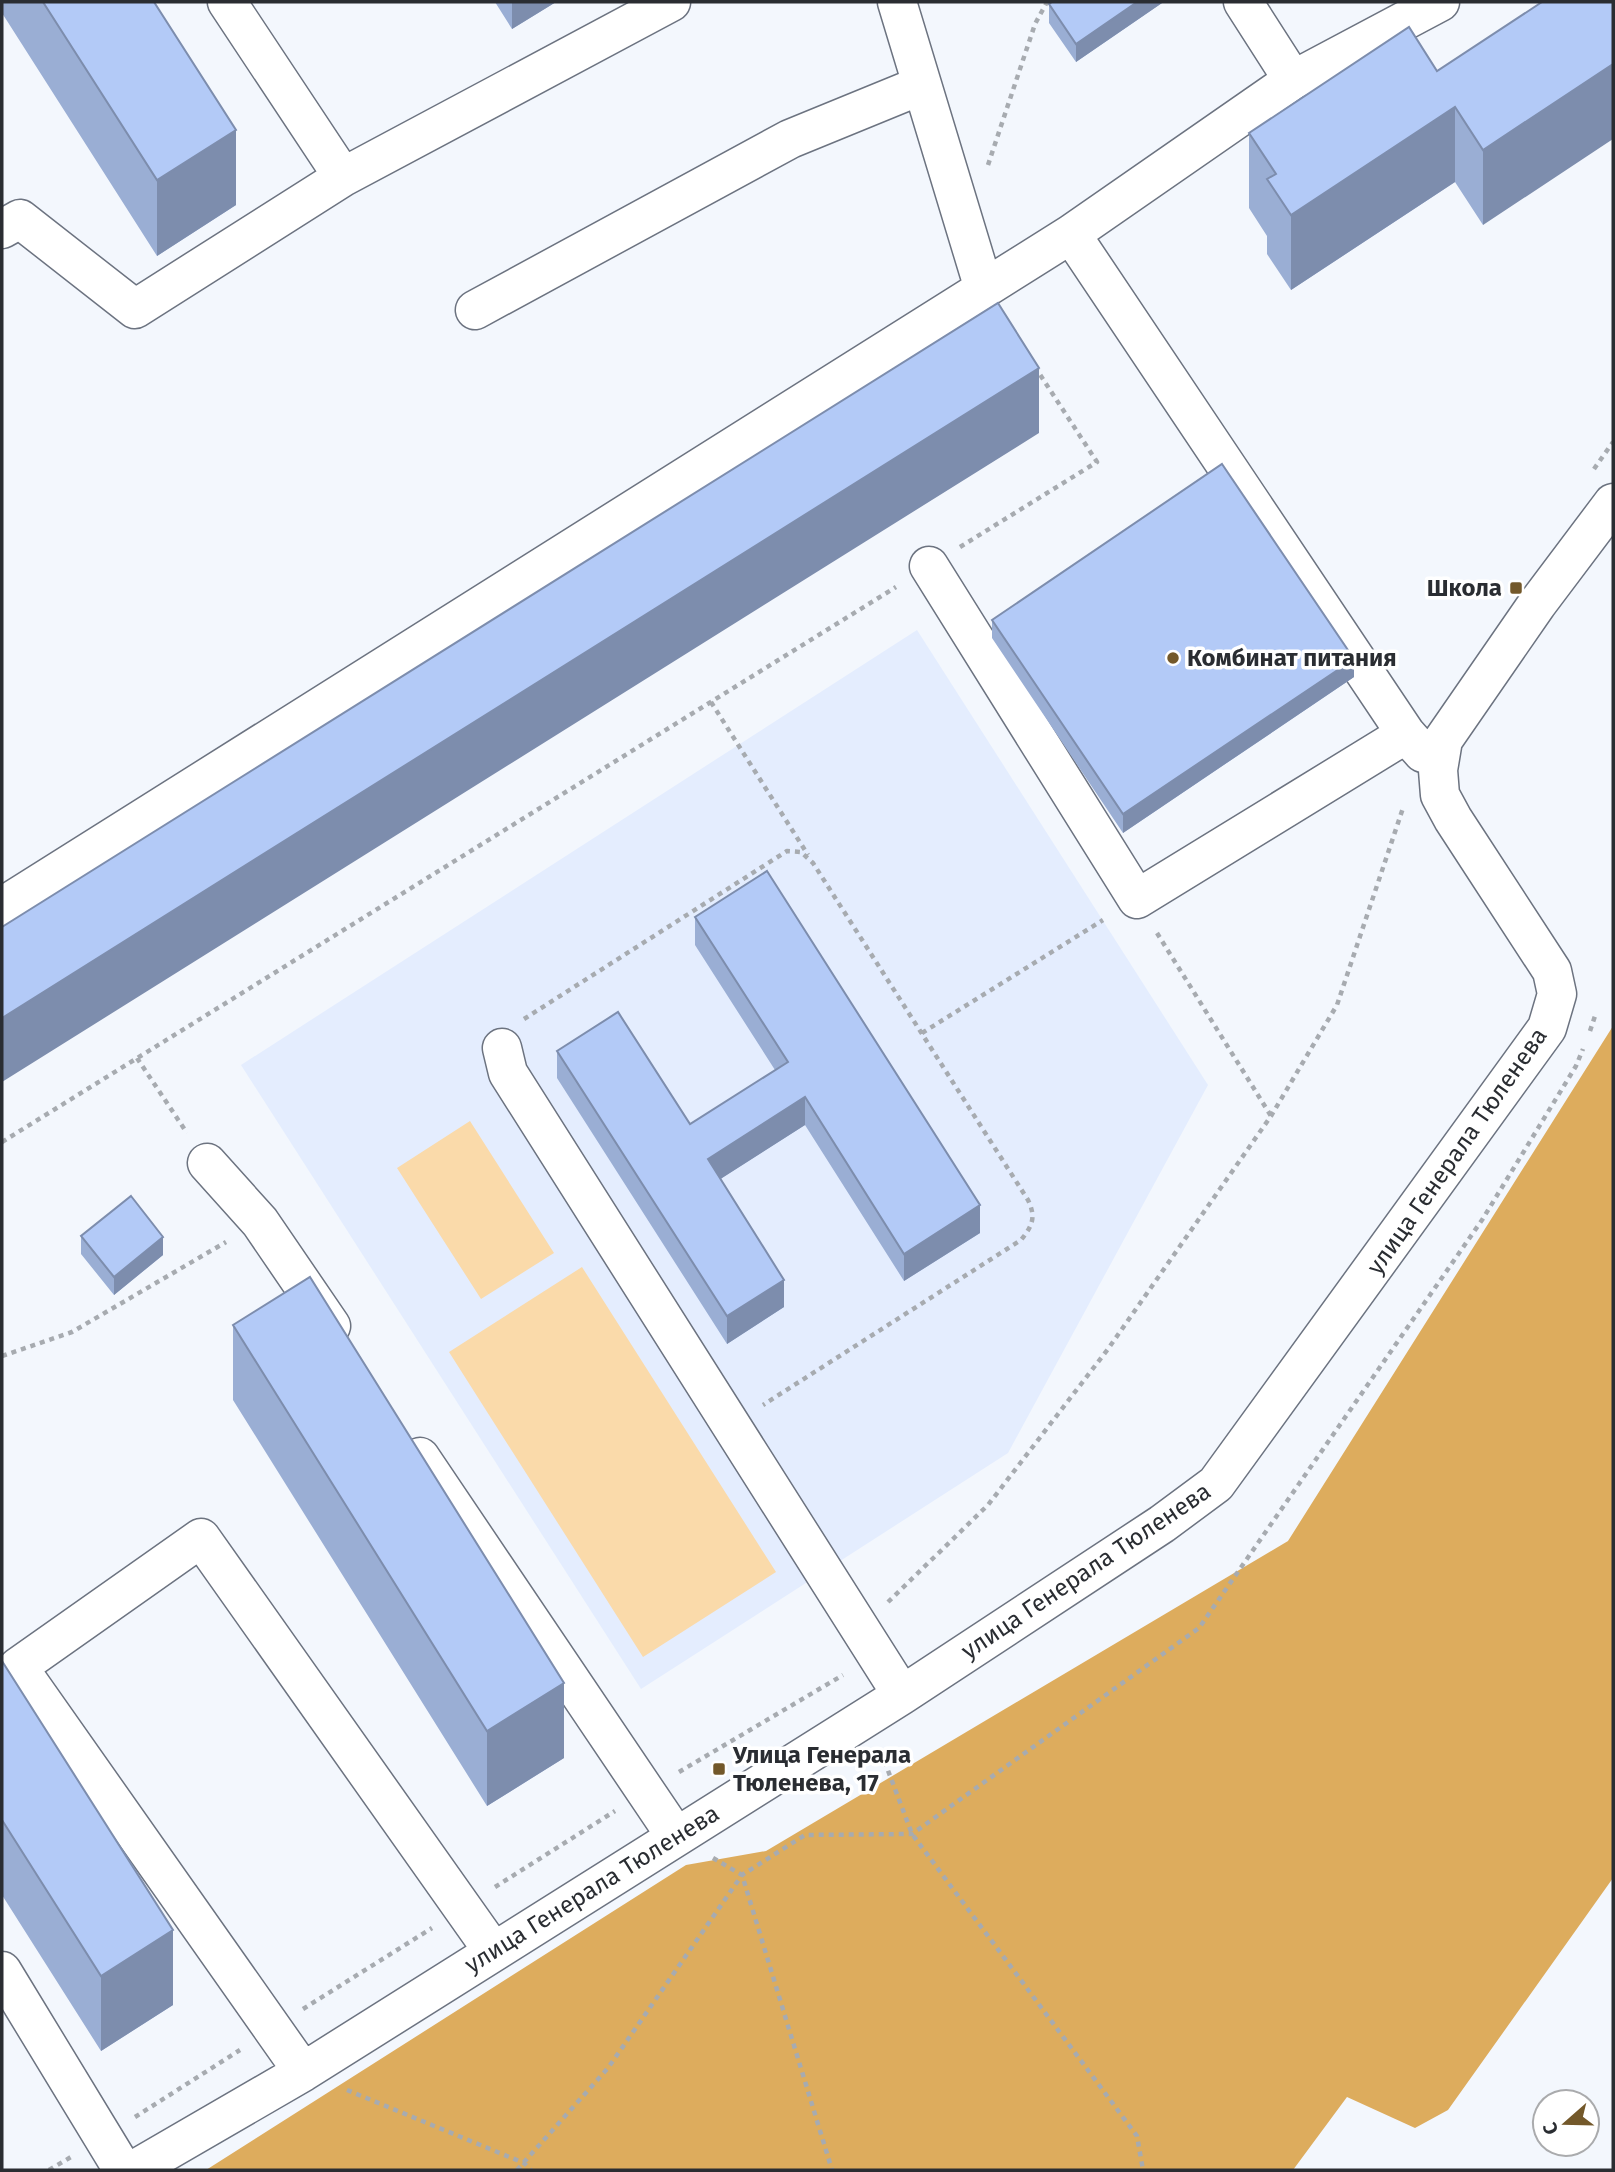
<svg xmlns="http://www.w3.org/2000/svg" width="1615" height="2172" font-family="'Fira Sans',sans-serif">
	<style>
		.built { fill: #e4edfe }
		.green { fill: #fadaaa }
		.forest { fill: #ddac5d }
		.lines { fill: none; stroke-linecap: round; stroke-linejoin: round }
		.minor-casing { stroke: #6c7380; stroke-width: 41 }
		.path { stroke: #a7abb0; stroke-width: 4.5; stroke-dasharray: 5 5; stroke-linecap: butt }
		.minor { stroke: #fff; stroke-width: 38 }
		.wall { fill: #9aaed4 }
		.shaded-wall { fill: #7d8dad }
		.building { fill: #b3caf7; stroke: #7d8dad; stroke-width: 2 }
		.poi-dot { fill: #73582a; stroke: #fff; stroke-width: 2.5 }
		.labels { text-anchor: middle; stroke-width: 7; stroke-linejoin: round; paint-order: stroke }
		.poi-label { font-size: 24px; font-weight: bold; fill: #2a2d32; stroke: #fff; text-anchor: start }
		.street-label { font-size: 24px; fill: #2a2d32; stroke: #fff }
	</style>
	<rect width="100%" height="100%" fill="#f3f7fd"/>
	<!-- built -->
	<path class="built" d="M917,630L1208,1085L1008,1453L641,1689L241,1065Z"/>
	<!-- green -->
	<path class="green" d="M470,1121L554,1253L481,1299L397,1168Z
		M582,1267L776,1572L643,1657L449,1352Z"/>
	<!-- forest -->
	<path class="forest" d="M1613,1026V1878L1448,2110L1415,2128L1347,2097L1293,2170H206L686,1865L766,1851L1288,1541Z"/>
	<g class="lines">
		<!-- minor casing -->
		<g class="minor-casing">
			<path id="minor" d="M227,2L343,177
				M897,2L984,289
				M1243,2L1293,80
				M2,229L20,219L135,309L343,177L671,2
				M1071,234L1406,734L1423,753
				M475,310L790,139L922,85
				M929,566L1137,899L1406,734
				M2,907L1071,234L1293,80L1440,2
				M502,1048L508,1073L902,1695
				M207,1163L260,1222L331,1326
				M420,1457L675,1835
				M2,1971L123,2170
				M303,2072L18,1667L201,1538L493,1951
				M134,2170L303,2072L902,1695L1162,1524L1216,1484L1547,1028L1557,994L1552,971L1453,819L1440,795L1438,770L1443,740L1537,604L1613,503"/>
		</g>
		<!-- path -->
		<path class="path" d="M988,165L1035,24L1047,2
			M1594,469L1613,442
			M960,547L1097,462L1037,370
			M711,702L808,855
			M1157,933L1271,1116
			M524,1019L787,851L801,852L813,863L1028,1200C1036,1217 1033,1225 1021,1240L763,1405
			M1590,1031L1595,1016L1592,1014
			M922,1033L1103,920
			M137,1058L187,1133
			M2,1142L896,587
			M2,1356L72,1332L226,1242
			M888,1602L988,1505L1108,1349L1271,1116L1337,1005L1403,808
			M881,1752L912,1834L1137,2136L1143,2170
			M679,1772L843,1675
			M713,1858L742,1875L832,2170
			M495,1887L615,1811
			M303,2009L432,1928
			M347,2090L524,2163L531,2170
			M135,2117L240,2050
			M49,2170L71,2157
			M517,2170L608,2068L742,1875L805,1835L912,1834L1199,1628L1482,1220L1576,1066L1583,1049"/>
		<!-- minor -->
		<use href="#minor" class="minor"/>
	</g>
	<!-- wall -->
	<path class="wall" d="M2,2H154L236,205L157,256L2,13Z
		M495,2H556L512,29Z
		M1162,2V3L1076,62L1049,23V4Z
		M1542,2L1483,225L1455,182L1291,290L1267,254V236L1249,208V133L1437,71Z
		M992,620L1354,677L1123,833L992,638Z
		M695,917L980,1233L904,1281L805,1125L720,1179L784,1307L727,1344L557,1078V1051L690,1124L775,1070L695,945Z
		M81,1236L163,1255L114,1295L81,1254Z
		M233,1325L564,1758L487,1806L233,1400Z
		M2,1661L173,2005L101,2051L2,1895Z"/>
	<!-- shaded-wall -->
	<path class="shaded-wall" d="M512,2H556L512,29Z
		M1137,2H1162V3L1076,62V44Z
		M1613,64V139L1483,225V150Z
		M1455,107V182L1291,290V215Z
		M236,130V205L157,256V180Z
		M1039,368V433L2,1082V1018Z
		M1354,659V677L1123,833V814Z
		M805,1097V1125L708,1187V1159Z
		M980,1205V1233L904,1281V1254Z
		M163,1237V1255L114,1295V1277Z
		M784,1280V1307L727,1344V1316Z
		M564,1683V1758L487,1806V1731Z
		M173,1930V2005L101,2051V1976Z"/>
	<!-- building -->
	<path class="building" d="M43,2H154L236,130L157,180Z
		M1052,2H1137L1076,44L1049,4Z
		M1542,2H1613V64L1483,150L1455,107L1291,215L1267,179L1276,174L1249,133L1409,27L1437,71Z
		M998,303L1039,368L2,1018V927Z
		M1222,464L1354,659L1123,814L992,620Z
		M767,871L980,1205L904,1254L805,1097L708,1159L784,1280L727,1316L557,1051L618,1012L690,1124L788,1062L695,917Z
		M131,1196L163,1237L114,1277L81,1236Z
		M310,1277L564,1683L487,1731L233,1325Z
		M2,1661L173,1930L101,1976L2,1820Z"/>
	<!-- markers -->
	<g class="poi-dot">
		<rect x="1509" y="581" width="14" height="14" rx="3.5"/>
		<circle cx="1173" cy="658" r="7"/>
		<rect x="712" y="1762" width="14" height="14" rx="3.5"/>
	</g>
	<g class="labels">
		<!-- poi labels -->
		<g class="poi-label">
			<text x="1502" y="596" text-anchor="end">Школа</text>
			<text x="1187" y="666">Комбинат питания</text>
			<text x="733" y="1763">Улица Генерала<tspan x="733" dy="28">Тюленева, 17</tspan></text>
		</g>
		<!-- street labels -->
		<g class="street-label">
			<text transform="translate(1457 1151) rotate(-55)" y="8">улица Генерала Тюленева</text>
			<text transform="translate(1086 1571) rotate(-34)" y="8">улица Генерала Тюленева</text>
			<text transform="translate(592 1889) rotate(-32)" y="8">улица Генерала Тюленева</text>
		</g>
	</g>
	<!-- border -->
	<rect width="1615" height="2172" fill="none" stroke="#2a2d32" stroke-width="7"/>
	<!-- north arrow -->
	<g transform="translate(1566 2123) rotate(250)"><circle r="33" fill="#ffffff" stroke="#aaabad" stroke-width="2"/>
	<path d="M0-5L12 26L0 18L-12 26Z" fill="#73582a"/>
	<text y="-10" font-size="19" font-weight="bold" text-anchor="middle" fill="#2a2d32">С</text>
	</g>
</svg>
